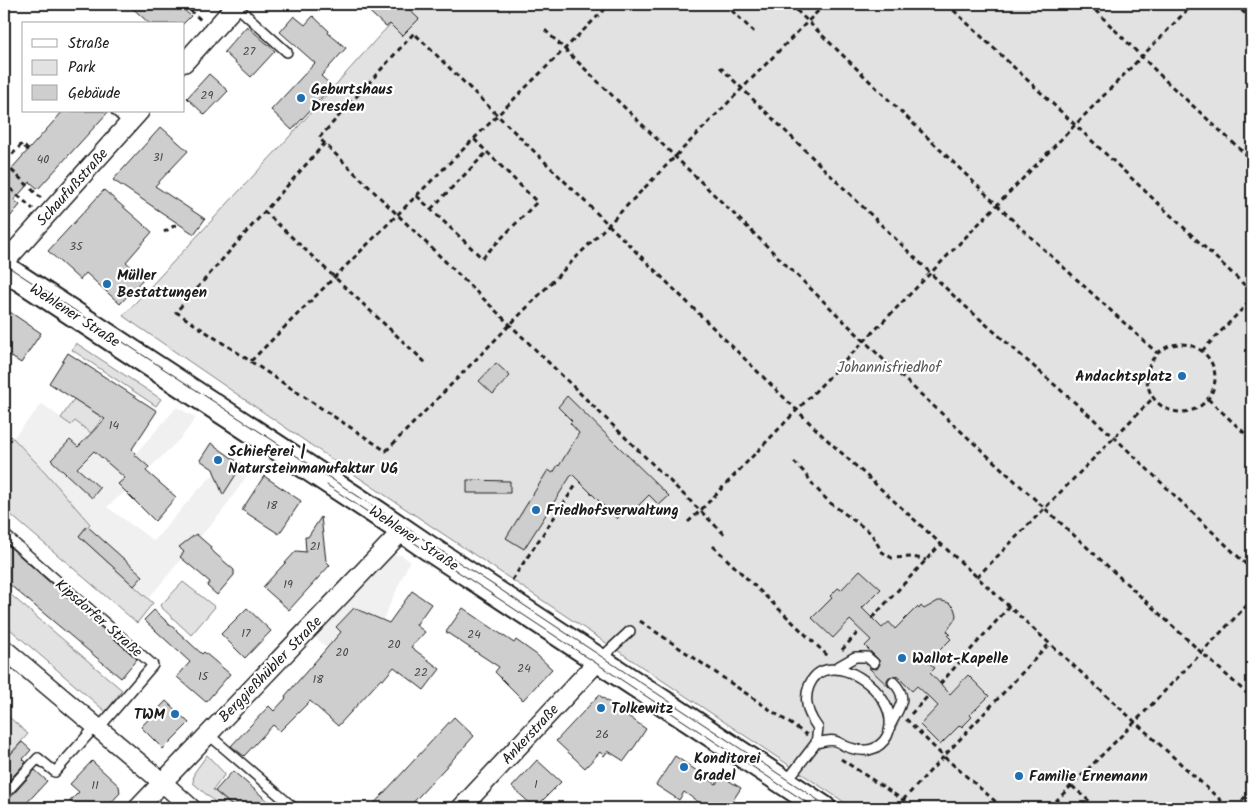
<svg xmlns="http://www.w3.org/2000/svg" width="1256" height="812" font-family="Kalam,sans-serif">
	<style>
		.built { fill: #f0f0f0 }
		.green { fill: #e2e2e2; stroke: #7f7f7f }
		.building { fill: #cecece; stroke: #1c1c1c }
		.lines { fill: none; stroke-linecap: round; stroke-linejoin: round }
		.lane-casing { stroke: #1c1c1c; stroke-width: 12 }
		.street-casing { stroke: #1c1c1c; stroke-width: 21 }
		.secondary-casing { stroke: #1c1c1c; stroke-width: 28 }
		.path { stroke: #1c1c1c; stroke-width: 3; stroke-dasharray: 5 4; stroke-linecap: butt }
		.lane { stroke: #fff; stroke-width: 9 }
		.street { stroke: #fff; stroke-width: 18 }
		.secondary { stroke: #fff; stroke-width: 24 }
		.tram { stroke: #1c1c1c; stroke-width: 1 }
		.poi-dot { fill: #1f6fb2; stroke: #fff; stroke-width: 2 }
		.labels { text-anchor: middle; stroke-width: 4.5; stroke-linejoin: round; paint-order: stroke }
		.number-label { font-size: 12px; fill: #484848 }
		.poi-label { font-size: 15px; font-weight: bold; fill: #1c1c1c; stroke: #fff; text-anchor: start }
		.street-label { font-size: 15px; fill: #1c1c1c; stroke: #fff }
		.park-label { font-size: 15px; fill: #575757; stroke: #fff }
	</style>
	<rect width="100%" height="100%" fill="#fff"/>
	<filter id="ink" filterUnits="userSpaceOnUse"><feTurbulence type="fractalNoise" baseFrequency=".02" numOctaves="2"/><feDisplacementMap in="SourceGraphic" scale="10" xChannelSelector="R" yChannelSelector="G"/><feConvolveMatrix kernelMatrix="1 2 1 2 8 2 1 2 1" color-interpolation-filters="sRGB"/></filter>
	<g filter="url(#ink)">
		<!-- built -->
		<path class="built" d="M42,404L71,425L74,421L128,462L177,407L196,418L180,439L126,491L107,507L154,541L197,491L213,475L217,478L224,476L235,459L251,470L221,513L200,537L148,599L79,536L89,524L46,473L13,438Z
			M392,555H401L410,561L357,675L315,637Z"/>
		<!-- green -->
		<path class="green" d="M410,4H1252V808H853L346,469L123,316L281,146L380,35Z
			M76,343L161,399L156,406L72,350Z
			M74,399L103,418L91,433L75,421L71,425L61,418Z
			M4,438H13L46,473L90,524L79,536L153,603L137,623L4,509Z
			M183,582L215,607L191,635L160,606Z
			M4,589L122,690L106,712L4,624Z
			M9,717L28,734L4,761V722Z
			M207,755L225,774L213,790L234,808H222L193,783L194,773Z"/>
		<!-- building -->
		<path class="building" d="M128,4H177L191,16L183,24H150Z
			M361,4H403L419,19L402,36L390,24L386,27Z
			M294,16L305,25L313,16L329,31L328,33L346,48L321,76L332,86L292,130L271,110L315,63L280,32Z
			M247,26L275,51L251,77L224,52Z
			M209,74L228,91L205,115L187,98Z
			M63,111H109L38,189L30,182L14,200L20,205L4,224V177Z
			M161,127L188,151L155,186L205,219L194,234L113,180Z
			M104,190L152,232L126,262L144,278L120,304L86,273L80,280L48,251Z
			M4,308L41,333L21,363L4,352Z
			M68,353L157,411L132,449L136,453L134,454L149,467L146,471L176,497L155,521L118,484L125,478L94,451L77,468L100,488L92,498L51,460L70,440L78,447L105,419L49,383Z
			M496,363L510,376L493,394L479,381Z
			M567,396L669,496L659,505L649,495L629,515L624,511L617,519L572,474L524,549L506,538L548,470L553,473L558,465L559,466L579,433L570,423L572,421L558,407Z
			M211,443L242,465L223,495L213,469L200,460Z
			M264,476L301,501L279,534L242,510Z
			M467,480L510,481V493H467Z
			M321,517L326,561L330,565L289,610L263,587L296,551L306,552L305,537H308Z
			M87,526L143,576L134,586L79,536Z
			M196,534L211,547L210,549L234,570V575L217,595L207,586L210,582L180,557L184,552L179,547Z
			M4,542L137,659L121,678L4,580Z
			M860,570L881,589L862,608L882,628L889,622L895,629L917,607L919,609L921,606L924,609L938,601H942L949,603L954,608L956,615L955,619L947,631L950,634L948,636L951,639L928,662L935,668L930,673L950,694L968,675L989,696L970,715L972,717L962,727L960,725L940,745L920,725L938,706L928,696L917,686L912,691L898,677L895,676L889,677L887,680V683L889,687L869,668L877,669L880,664L878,659L865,646L871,640L850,620L833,638L812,618L832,598L830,596L838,588L841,590Z
			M412,591L431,604L416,625L425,632L411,647L440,669L424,690L394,667L383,680L381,679L338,726L310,701L280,731L273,725L244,756L231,746L269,706L274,711L286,698L285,696L341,632L336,627L354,608L389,623Z
			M247,608L271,631L245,658L221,634Z
			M463,608L514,643L516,640L537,655L552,669L523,700L495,672L499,667L446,632Z
			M154,610L202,654L204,652L230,674L206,702L177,677L190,662L144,620Z
			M599,695L646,729L635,746L624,761L608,751L604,756L600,752L585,768L556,741Z
			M166,701L189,723L163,749L141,727Z
			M454,717L474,736L445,768L408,808H370Z
			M22,742L31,750L23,759L26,762L4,786V761Z
			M675,756L716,784L721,776L741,788L728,808H707L684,792L679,800L656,785Z
			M537,760L561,782L535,808L512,787Z
			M92,761L119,786L120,793L106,808H78L70,801L79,792L70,784Z
			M35,770L47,781L22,808H4V801L9,799Z
			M233,771L248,784L276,808H235L215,791Z"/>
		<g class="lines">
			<!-- lane casing -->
			<g class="lane-casing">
				<path id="lane" d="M235,5L287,52
					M116,111L129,123
					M4,534L153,665L98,729
					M599,660L630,631
					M834,669L855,657H867L874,663
					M891,724C900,706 909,698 893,682
					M209,735L294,808
					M786,782L816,743L818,728C809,716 803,701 809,686C826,643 900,691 889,731C887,739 882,744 875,748C866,752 855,750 845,746C842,744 839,742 835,741C830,739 822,742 816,743
					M4,795L38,758L55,772L95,727"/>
			</g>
			<!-- street casing -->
			<g class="street-casing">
				<path id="street" d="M184,63L237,4
					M4,263L140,111
					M4,649L162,782L191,808
					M138,808L402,531
					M461,808L599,660"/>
			</g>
			<!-- secondary casing -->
			<g class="secondary-casing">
				<path id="secondary" d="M4,268L377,513L427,547L823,808"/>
			</g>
			<!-- path -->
			<path class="path" d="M183,4L201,20
				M725,4L754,32
				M790,4L1023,230L1157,353
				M947,4L1252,292
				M1089,4L1167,82L1252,160
				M1235,4L1252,20
				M545,30L889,365L1202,653L1252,698
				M720,67L956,298L1114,437L1252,570
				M325,143L176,312L386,451L825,4
				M28,150L22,144L4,163L41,198
				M4,183L33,209
				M417,196L482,258L537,202L474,139
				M431,209L487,152
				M264,211L427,364
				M164,232L179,223
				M1147 378a34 34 0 1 1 68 0a34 34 0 1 1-68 0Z
				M1202,351L1252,299
				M251,361C370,241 490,123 610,4
				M1208,399L1252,440
				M794,462L805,473L814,486L829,502L871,533L882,552L892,558L913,557L926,560
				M688,522L700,511L797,410L1193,4
				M724,534L319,138L414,33L822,435L1229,808
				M713,546L829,657
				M977,577L1153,398
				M512,580L576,485
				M872,618L941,544
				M640,621L807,735
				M842,650L860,630
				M940,684L1009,607
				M911,714L928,696
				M4,718L9,713
				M906,719L943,756L1003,808
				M841,759L915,808
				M1072,786L1097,808
				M903,800L1049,644
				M1049,808L1135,722L1252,600
				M1237,808L1252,787"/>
			<!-- lane -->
			<use href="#lane" class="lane"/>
			<!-- street -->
			<use href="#street" class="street"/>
			<!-- secondary -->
			<use href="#secondary" class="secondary"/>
			<!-- tram -->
			<path class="tram" d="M4,264L504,592L830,808
				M327,485L815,808"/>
		</g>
	</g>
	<!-- markers -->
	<g class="poi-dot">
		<circle cx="301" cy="98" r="5"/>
		<circle cx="107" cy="284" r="5"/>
		<circle cx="1182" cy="376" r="5"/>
		<circle cx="218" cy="460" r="5"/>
		<circle cx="536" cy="510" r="5"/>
		<circle cx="902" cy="658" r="5"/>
		<circle cx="601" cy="708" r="5"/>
		<circle cx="175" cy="714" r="5"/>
		<circle cx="684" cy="767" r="5"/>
		<circle cx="1019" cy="776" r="5"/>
	</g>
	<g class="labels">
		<!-- number labels -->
		<g class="number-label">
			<text x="249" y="55">27</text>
			<text x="207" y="99">29</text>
			<text x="158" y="161">31</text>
			<text x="43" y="163">40</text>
			<text x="76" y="250">35</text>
			<text x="114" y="429">14</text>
			<text x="272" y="509">18</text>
			<text x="315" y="550">21</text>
			<text x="288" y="588">19</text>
			<text x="246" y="637">17</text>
			<text x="474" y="638">24</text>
			<text x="394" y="648">20</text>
			<text x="342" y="656">20</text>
			<text x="524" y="672">24</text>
			<text x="421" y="676">22</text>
			<text x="203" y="680">15</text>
			<text x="318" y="683">18</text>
			<text x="602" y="738">26</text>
			<text x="536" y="788">1</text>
			<text x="95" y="789">11</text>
		</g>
		<!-- poi labels -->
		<g class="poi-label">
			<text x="311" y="94">Geburtshaus<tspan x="311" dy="17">Dresden</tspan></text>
			<text x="117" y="280">Müller<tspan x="117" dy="17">Bestattungen</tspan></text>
			<text x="1172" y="381" text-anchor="end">Andachtsplatz</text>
			<text x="228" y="456">Schieferei |<tspan x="228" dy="17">Natursteinmanufaktur UG</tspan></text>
			<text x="546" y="515">Friedhofsverwaltung</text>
			<text x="912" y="663">Wallot-Kapelle</text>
			<text x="611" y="713">Tolkewitz</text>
			<text x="165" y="719" text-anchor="end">TWM</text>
			<text x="694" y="763">Konditorei<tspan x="694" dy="17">Gradel</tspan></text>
			<text x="1029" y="781">Familie Ernemann</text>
		</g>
		<!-- street labels -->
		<g class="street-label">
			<text transform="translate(72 187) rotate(-48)" y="5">Schaufußstraße</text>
			<text transform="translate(75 315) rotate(33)" y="5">Wehlener Straße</text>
			<text transform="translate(414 538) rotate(34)" y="5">Wehlener Straße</text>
			<text transform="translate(99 618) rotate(41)" y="5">Kipsdorfer Straße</text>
			<text transform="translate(270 669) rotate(-46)" y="5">Berggießhübler Straße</text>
			<text transform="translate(530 734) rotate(-47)" y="5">Ankerstraße</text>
		</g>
		<!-- park labels -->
		<g class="park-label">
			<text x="889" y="372">Johannisfriedhof</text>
		</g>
	</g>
	<!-- margin -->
	<rect width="1256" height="812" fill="none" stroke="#fff" stroke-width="20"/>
	<rect x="10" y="10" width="1236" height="792" fill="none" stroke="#1c1c1c" stroke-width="2" filter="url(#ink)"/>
	<!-- legend -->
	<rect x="22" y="22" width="162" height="90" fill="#ffffff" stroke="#a4a4a4"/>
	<rect x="32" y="39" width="25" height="8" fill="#ffffff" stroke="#a4a4a4"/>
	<text x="68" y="48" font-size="15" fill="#1c1c1c">Straße</text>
	<rect x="32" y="60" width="25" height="15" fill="#e2e2e2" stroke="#a4a4a4"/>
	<text x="68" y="72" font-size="15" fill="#1c1c1c">Park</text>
	<rect x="32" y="85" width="25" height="15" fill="#cecece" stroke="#a4a4a4"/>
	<text x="68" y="98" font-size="15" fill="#1c1c1c">Gebäude</text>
</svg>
